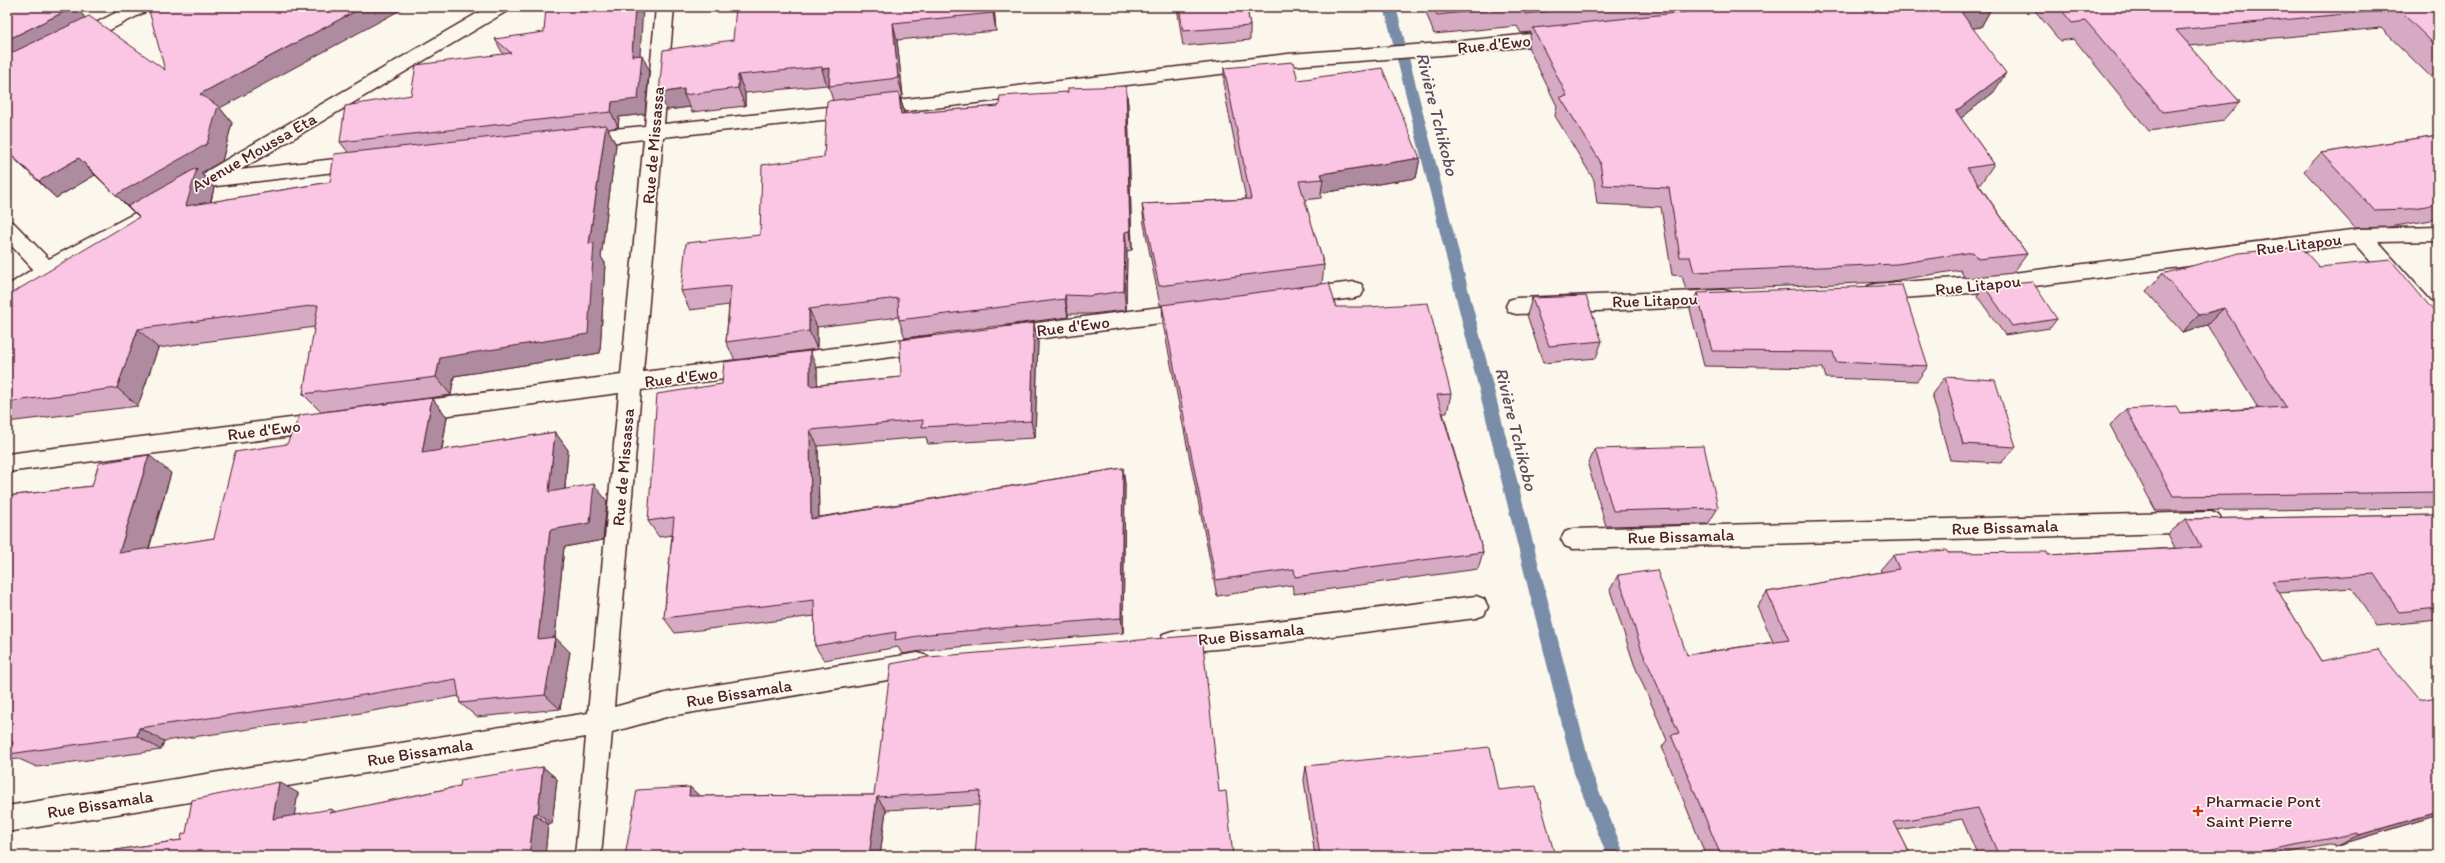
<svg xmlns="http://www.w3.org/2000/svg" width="2445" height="863" font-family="Itim,sans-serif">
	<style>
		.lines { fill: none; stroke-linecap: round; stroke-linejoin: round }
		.stream { fill: #7a8da8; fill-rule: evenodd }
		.street-casing { stroke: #4a1f2b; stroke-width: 3 }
		.street { fill: #fbf7ec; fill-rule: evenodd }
		.wall { fill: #d7aac3; stroke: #4a1f2b }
		.shaded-wall { fill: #af8b9f; stroke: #4a1f2b }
		.building { fill: #fac6e3; stroke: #4a1f2b }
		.poi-dot { fill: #c8321e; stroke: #fbf7ec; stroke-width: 1.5 }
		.labels { text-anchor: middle; stroke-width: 3.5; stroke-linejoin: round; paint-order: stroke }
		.street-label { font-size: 17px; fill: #4a1f2b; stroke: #fbf7ec }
		.poi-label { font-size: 17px; fill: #4a1f2b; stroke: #fbf7ec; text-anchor: start }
		.water-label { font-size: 18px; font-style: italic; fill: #5e4d5f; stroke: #fbf7ec }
	</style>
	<rect width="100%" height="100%" fill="#fbf7ec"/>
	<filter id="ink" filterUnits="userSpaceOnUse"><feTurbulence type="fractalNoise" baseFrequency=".025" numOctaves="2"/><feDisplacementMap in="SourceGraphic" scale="8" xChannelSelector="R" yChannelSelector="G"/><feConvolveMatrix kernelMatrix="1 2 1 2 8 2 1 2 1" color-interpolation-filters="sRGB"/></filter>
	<g filter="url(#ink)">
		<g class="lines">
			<!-- stream -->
			<path class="stream" d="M1384,7H1396L1592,773L1625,856H1607L1574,773Z"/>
			<!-- street casing -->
			<g class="street-casing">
				<path id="street" d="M127,7H150L147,11L82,44L76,46L70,44L67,40L70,36Z
					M488,7H510L507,11L240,170L361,156L368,158L371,163L368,168L208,187L201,185L198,180L207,171Z
					M656,7H674L664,124L934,96L1288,54L1442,43L1560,31L1566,33L1569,37L1566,41L1560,43L1442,55L1288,66L934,108L663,137L643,372L930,336L937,338L941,344L937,350L930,352L641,390L614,707L670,692L918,653L927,656L930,664L927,672L918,675L670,716L612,732L601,856H575L586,737L7,832V806L588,713L619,393L411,420L403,417L400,411L403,405L411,402L621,375L644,139L582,146L575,144L573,139L575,134L582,132L645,126Z
					M135,213L142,215L145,220L142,225L7,304V286L33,269L7,241V221L14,223L49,259Z
					M2438,227V241L2378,242L2438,309V331L2431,329L2355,244L1997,291L1875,300L1868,298L1865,292L1868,286L1875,284L1997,275L2359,229Z
					M1354,282L1361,284L1364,290L1361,296L1354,298L1303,304L1296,302L1293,296L1296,290L1303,288Z
					M1724,290L1731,292L1734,298L1731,304L1724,306L1516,314L1509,312L1506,306L1509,300L1516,298Z
					M1192,303L1199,305L1202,311L1199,317L1192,319L1006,343L999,341L996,335L999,329L1006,327Z
					M323,414L331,417L334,423L331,429L323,432L7,472V454Z
					M2211,512L2219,515L2223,522L2219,529L2211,532L1573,549L1565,546L1561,539L1565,532L1573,529Z
					M1476,596L1484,599L1488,607L1484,615L1476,618L1260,645L1172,653L1163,650L1160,642L1163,634L1172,631L1260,623Z"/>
			</g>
			<!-- street -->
			<use href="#street" class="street"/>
		</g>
		<!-- wall -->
		<path class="wall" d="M7,7H76L85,18L220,108L232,123L222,161L201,173L214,188L211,202L330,182L348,152L340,142L411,95L503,54L495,39L640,55L649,70L645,114L619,117L618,127L608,129L616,145L601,257L605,263L600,353L454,376L451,395L321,412L303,394L315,327L158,348L138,406L7,422V326L139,217L95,175L56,198L7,152Z
			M994,7L996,31L897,40L903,96H900L905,114L999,106L1068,92L1126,86L1128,105L1132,250L1127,251L1126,310L1091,314H1068V317L905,338L899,320V317L817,327V349L735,360L726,342L729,305L690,310L681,291L760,235L824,157L833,101L829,87H827V85L745,93V106L692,112L690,107L667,110L733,40Z
			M1177,7H1247L1250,26V40L1183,46Z
			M1424,7H1992L1981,27L1973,28L1994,92L1961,118L1994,164L1981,183H1978L2027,254L2013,273L1965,278L1960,270L1886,282L1686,290L1682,276L1672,275L1661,207L1597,204L1594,180L1555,116L1557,106L1528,47L1531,32L1521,33L1517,26L1434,34Z
			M2032,7H2438V84L2381,28L2190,46L2240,102L2224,120L2149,131L2074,39L2060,41Z
			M1224,68L1298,80L1420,158L1416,178L1321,193V198L1304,200L1324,265L1322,284L1336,307L1451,394L1447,413H1443L1483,552L1478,569L1294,594L1292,585L1217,596L1163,324L1162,305H1160L1144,224L1142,204L1246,199L1224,89Z
			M2438,135V219L2389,227L2355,228L2304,171L2321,153Z
			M2319,267L2438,315V508L2156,511L2110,425L2126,409L2180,413L2258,408L2207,325L2182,332L2146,291L2162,274Z
			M1984,286L2057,319L2050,328L2005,335L1977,296Z
			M1697,293L1928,366L1917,381L1826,378L1823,368L1704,366L1690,309Z
			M1532,298L1602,341L1596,358L1543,363L1527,315Z
			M1034,323L1038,340L1035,438L928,444L926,437L818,446L819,517L1123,468L1125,484L1123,633L935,649L902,654L898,647L824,660L815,646V616L675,633L664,618L672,535L659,537L648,521L722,384L817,369V385L901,377Z
			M1945,377L2016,447L2001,463L1950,460L1932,394Z
			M432,398L447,417L442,450L555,432L568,450L565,489L607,501L603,540L564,547L555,637L570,652L560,709L477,717L460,703L459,696L349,715L164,741L161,750L37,767L19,759L7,760V496L92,486L171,473L149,549L214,538L287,444Z
			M1595,449L1718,508L1708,524L1606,526L1588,465Z
			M2438,515V620L2376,626L2352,588L2279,593L2321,661L2438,815L2335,846L2334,844L2270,856H1978L1962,819L1898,830L1911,856H1706L1662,747L1667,740L1634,664L1610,590L1618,575L1687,655L1773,642L1757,606L1767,592L1882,572L1880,570L1893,555L1948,553L2048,555L2175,548L2168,534L2186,519Z
			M1202,635L979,805L886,810L880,856H625L690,787L699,796L874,795Z
			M1306,766L1499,790L1555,856H1315L1304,780Z
			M543,767L557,779L552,824H548L545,856H77L181,840L186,833L298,793L294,815L336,812L460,786Z"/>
		<!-- shaded-wall -->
		<path class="shaded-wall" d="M74,7H76L90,24L7,65V40Z
			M363,7H406L220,108L232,123L222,161L201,173L214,188L204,226L132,211L116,195L200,94Z
			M635,7H643L639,72L632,56Z
			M992,7H994L996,31Z
			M1992,7L1981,27L1950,32L1961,12Z
			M893,23L897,40L903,96L898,78Z
			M642,55L649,70L645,114L619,117L618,127L611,112L612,102Z
			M830,68L829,87H827L822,69Z
			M2006,73L1994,92L1945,131L1956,111Z
			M738,75L745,93V106L738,88Z
			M1126,86L1128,105L1132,250L1130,231Z
			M684,89V95L690,107L667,110L659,93Z
			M899,93L904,113L907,134L901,114Z
			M606,125L616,145L601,257L605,263L600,353L454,376L451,395L436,377L440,358L589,244Z
			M79,158L95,175L56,198L39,181Z
			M1420,158L1416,178L1321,193L1323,179L1321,174Z
			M1125,232L1127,251L1126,310L1124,291Z
			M1065,295L1068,314V317L1065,299Z
			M2224,308L2207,325L2182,332L2199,315Z
			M809,309L817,327V349L809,331Z
			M1034,323L1038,340L1035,438L1031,421Z
			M138,329L158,348L138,406L117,388Z
			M810,351L817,369L818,403L810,386Z
			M432,398L447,417L438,470L422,453Z
			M810,430L818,446L819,534L811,519Z
			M555,432L568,450L563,509L549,492Z
			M149,455L171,473L142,570L119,553Z
			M1123,468L1125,484L1123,633L1121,618Z
			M594,484L607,501L603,540L564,547L554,647L555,637L570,652L560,709L545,695L538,639L550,530Z
			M139,728L164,741L161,750L137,736Z
			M543,767L557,779L552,824L538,813Z
			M279,782L298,793L292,829L273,819Z
			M690,787L704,800L689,796Z
			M877,797L886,810L880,856H869Z
			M331,809L349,820L330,813Z
			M2438,812V815L2335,846L2359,835Z
			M534,814L548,824L545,856H529Z"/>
		<!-- building -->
		<path class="building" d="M7,7H74L7,40Z
			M148,7H363L200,94L218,106L207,144L116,195L79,158L39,181L7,151V55L89,16L165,70Z
			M546,7H635L632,56L642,55L638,99L612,102L611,112L340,142L345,106L411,95L416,65L511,53L495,39L544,32Z
			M736,7H992L993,13L893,23L898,78L829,86L830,68L822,69V67L738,75V88L684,95V89L659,93L663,50L733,40Z
			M1179,7H1247L1250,26L1183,31Z
			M1434,7H1510L1437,15Z
			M1522,7H1590L1525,14Z
			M1734,7H1992L1961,12L2006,73L1956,111L1994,164L1967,168L2027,254L1978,259L1973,252L1897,264L1694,272L1690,257H1680L1669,188L1603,185L1600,161L1560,97L1567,96L1533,28Z
			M2059,7H2438V48L2398,9L2176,30L2240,102L2163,112L2086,21L2072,23Z
			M1293,62L1298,80L1382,68L1420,158L1321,174L1323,179L1299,181L1324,265L1159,286L1142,204L1251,199L1224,68Z
			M1126,86L1130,231L1125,232L1124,291L1089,296L1065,295V299L899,320L898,298L809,309V331L726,342L731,286L681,291L686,243L760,235L762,165L824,157L827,101L899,93L901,114L999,106L1000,96L1068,92V88Z
			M606,125L589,244L594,243L588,334L440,358L436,377L303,394L318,305L138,329L117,388L7,402V326L9,322L7,320V296L139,217L128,206L195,169L197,168L186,206L330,182L334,154Z
			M2438,135V204L2408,209L2374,210L2321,153Z
			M2301,247L2319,267L2391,260L2437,315H2438V492L2173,496L2126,409L2176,406L2180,413L2286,407L2224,308L2199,315L2162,274L2239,253Z
			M2032,281L2057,319L2012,326L1984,286Z
			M1329,283L1336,307H1369L1428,303L1451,394L1437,395L1483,552L1295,577L1294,569L1216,580L1162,305Z
			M1902,285L1928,366L1836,362L1833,352L1712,351L1697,293Z
			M1586,296L1602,341L1549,346L1532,298Z
			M1034,323L1031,421L922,427L923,420L810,430L811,519L1123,468L1121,618L929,634L895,640L896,632L815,646L814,600L664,618L674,517L648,521L657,394L722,384L724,362L810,351V386L901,377L900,340Z
			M1945,377L1995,380L2016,447L1963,444Z
			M432,398L422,453L555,432L549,492L594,484L590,523L550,530L538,639L555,637L545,695L460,703L456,679L329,701L139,728L137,736L9,754L13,742L7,743V496L92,486L99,463L149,455L119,553L214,538L235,452L287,444L300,415Z
			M1704,446L1718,508L1613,511L1595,449Z
			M2438,515V608L2399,612L2374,574L2272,581L2321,661L2378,650L2419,700L2438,697V812L2359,835L2358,833L2238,856H1999L1978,808L1894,822L1911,856H1721L1671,735L1679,733L1642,651L1618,575L1657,570L1687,655L1789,640L1767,592L1899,569L1893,555L1946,550L1948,553L2047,552L2048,555L2201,547L2186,519Z
			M1202,635L1219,792L1226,791L1233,856H975L980,791L877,797L869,856H625L637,790L690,787L689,796L874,795L891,664L928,657Z
			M1490,747L1499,790L1536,786L1555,856H1320L1306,766Z
			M543,767L538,813L534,814L529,856H77L181,840L182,834L186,833L192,800L279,782L273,819L331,809L330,813L460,786L461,780Z"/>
	</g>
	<!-- markers -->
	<path class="poi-dot" d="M2196 805h4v4h4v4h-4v4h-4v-4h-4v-4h4z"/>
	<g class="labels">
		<!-- street labels -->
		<g class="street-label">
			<text transform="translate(1494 44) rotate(-6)" y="6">Rue d'Ewo</text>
			<text transform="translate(653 145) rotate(-85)" y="6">Rue de Missassa</text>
			<text transform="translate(254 152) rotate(-30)" y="6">Avenue Moussa Eta</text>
			<text transform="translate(2299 244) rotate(-7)" y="6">Rue Litapou</text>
			<text transform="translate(1978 285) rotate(-6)" y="6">Rue Litapou</text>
			<text transform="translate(1655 300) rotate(-2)" y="6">Rue Litapou</text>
			<text transform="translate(1073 326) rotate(-7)" y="6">Rue d'Ewo</text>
			<text transform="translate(681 377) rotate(-7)" y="6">Rue d'Ewo</text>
			<text transform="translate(264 430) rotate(-7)" y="6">Rue d'Ewo</text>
			<text transform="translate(623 467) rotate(-85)" y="6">Rue de Missassa</text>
			<text transform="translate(2005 527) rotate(-2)" y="6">Rue Bissamala</text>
			<text transform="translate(1681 536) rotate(-2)" y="6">Rue Bissamala</text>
			<text transform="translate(1251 634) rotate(-6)" y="6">Rue Bissamala</text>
			<text transform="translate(739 693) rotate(-9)" y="6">Rue Bissamala</text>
			<text transform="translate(420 752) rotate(-9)" y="6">Rue Bissamala</text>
			<text transform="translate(100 804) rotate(-9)" y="6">Rue Bissamala</text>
		</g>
		<!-- poi labels -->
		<g class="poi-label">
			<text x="2206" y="807">Pharmacie Pont<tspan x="2206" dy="20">Saint Pierre</tspan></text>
		</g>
		<!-- water labels -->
		<g class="water-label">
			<text transform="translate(1437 114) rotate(76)" y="6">Rivière Tchikobo</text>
			<text transform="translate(1516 429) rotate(76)" y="6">Rivière Tchikobo</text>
		</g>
	</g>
	<!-- margin -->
	<rect width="2445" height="863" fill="none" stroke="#fbf7ec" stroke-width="24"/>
	<rect x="12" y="12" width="2421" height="839" fill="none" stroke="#4a1f2b" stroke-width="1.5" filter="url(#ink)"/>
</svg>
